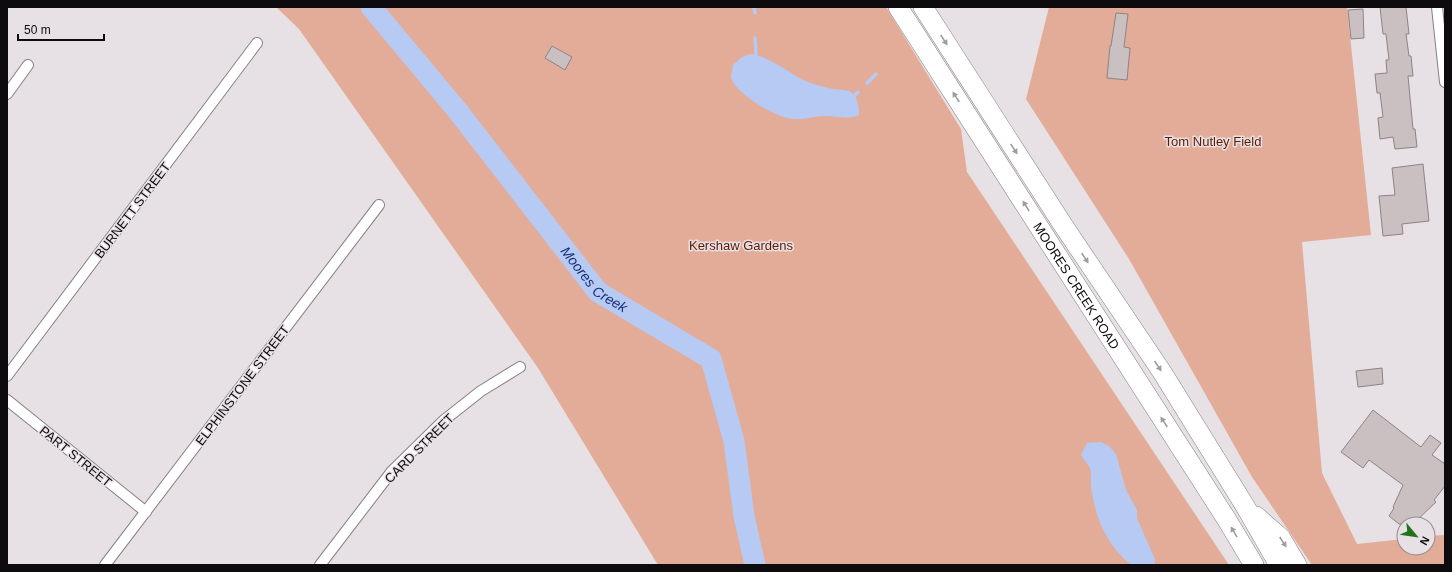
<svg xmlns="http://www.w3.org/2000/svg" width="1452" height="572" font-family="Arial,sans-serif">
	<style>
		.green { fill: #e3ac98 }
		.water { fill: #b7caf3 }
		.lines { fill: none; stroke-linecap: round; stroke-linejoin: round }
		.stream { stroke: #b7caf3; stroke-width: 3.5 }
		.river { stroke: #b7caf3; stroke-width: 21 }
		.building { fill: #cac0c2; stroke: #8c8385 }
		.street-casing { stroke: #868085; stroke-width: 12 }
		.highway-casing { stroke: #868085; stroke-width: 20 }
		.street { stroke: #fff; stroke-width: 10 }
		.highway { stroke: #fff; stroke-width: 19 }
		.oneway { fill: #9e9d9e }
		.labels { text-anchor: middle; stroke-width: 3; stroke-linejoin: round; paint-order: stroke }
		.park-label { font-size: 13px; fill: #5f1b00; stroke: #e7e0e5 }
		.street-label { font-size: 13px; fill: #0d0b0d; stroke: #e7e0e5 }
		.water-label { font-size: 14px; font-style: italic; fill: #152f7a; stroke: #e7e0e5 }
	</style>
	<rect width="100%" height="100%" fill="#e7e0e5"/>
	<!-- green -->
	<path class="green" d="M276,7H886L961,129L967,172L1229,565H658L538,368L299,29Z
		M1049,7H1347L1371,235L1302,242L1322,473L1357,544L1404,539V548H1428V536L1445,535V565H1312L1252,477L1129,259L1026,99Z"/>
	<!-- water -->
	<path class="water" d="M750,54C762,53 790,73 803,80C812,84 823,87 833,89C838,90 846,89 851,92C858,98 859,106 859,115C848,120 838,116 826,116C815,116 804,120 793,119C778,119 734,93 731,77C731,74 733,69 733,65L742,57Z
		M1101,442L1109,446L1116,454L1126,490L1137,510V518L1153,555L1155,560L1154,565H1131C1108,546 1097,522 1092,493C1090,485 1092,475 1090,468C1088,464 1083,459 1081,455L1087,443Z"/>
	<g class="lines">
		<!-- stream -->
		<path class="stream" d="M754,7L755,13
			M755,38L756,54
			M867,83L876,74
			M854,96L858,92"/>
		<!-- river -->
		<path class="river" id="s1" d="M371,7L457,110L598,292L711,359L734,441L744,516L755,565"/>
	</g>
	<!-- building -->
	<path class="building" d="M1380,7H1406L1409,34H1406L1409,56H1411L1413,76H1408L1413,129H1415L1417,147L1395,149L1393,137L1380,139L1378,118L1383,117L1380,93H1377L1375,74L1387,73L1386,60H1389L1386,34H1383Z
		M1363,9L1364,38L1351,39L1348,10Z
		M1116,13L1128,14L1124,47L1130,48L1127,80L1107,78L1110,46H1111Z
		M552,46L572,57L565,70L545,58Z
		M1423,164L1429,221L1402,224L1403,234L1383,236L1379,196L1395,195L1392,168Z
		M1382,368L1383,384L1358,387L1356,371Z
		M1373,410L1421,447L1430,435L1441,443L1432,455L1445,464V486L1434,500L1436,502L1414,523L1412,522L1411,524H1399L1389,516L1394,508L1393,507L1403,485L1369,460L1363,468L1341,452Z"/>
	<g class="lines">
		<!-- street casing -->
		<g class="street-casing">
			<path id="street" d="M1437,7L1445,82
				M7,94L28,65
				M7,376L257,43
				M7,400L146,512
				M105,565L379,205
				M320,565L392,471L443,421L481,391L520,367"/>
		</g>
		<!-- highway casing -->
		<g class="highway-casing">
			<g id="highway">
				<path id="s2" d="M898,7L1227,520L1254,565"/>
				<path d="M923,7L1063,225L1162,372L1245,506L1279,565"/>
				<path d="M1256,516L1281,538L1297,565"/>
			</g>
		</g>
		<!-- street -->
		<use href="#street" class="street"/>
		<!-- highway -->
		<use href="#highway" class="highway"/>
	</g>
	<!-- one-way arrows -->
	<defs><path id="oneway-solid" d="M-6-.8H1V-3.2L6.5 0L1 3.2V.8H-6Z"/></defs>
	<g class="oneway">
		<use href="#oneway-solid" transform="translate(944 40) rotate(57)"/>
		<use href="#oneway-solid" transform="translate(956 97) rotate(-123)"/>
		<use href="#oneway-solid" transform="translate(1014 149) rotate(57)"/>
		<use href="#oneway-solid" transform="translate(1026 206) rotate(-122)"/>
		<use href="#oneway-solid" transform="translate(1085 258) rotate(56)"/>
		<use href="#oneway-solid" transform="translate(1158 366) rotate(56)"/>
		<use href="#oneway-solid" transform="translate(1164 422) rotate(-123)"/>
		<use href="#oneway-solid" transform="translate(1234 532) rotate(-121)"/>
		<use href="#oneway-solid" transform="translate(1283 542) rotate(57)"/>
	</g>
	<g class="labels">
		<!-- park labels -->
		<g class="park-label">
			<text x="1213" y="146">Tom Nutley Field</text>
			<text x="741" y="250">Kershaw Gardens</text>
		</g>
		<!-- street labels -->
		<g class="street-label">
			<text transform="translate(132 210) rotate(-53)" y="5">BURNETT STREET</text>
			<text dy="5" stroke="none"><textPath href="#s2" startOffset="331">MOORES CREEK ROAD</textPath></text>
			<text transform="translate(242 385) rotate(-53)" y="5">ELPHINSTONE STREET</text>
			<text transform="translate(419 448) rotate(-45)" y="5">CARD STREET</text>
			<text transform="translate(76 456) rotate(39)" y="5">PART STREET</text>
		</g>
		<!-- water labels -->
		<g class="water-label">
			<text dy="5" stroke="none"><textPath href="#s1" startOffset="353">Moores Creek</textPath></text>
		</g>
	</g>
	<!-- border -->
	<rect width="1452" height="572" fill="none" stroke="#0d0b0d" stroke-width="16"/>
	<!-- north arrow -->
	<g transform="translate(1416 536) rotate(119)"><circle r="19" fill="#e7e0e5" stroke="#908b8f"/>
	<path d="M0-3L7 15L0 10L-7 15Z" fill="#22731b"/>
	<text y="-6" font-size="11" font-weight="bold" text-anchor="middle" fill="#0d0b0d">N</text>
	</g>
	<!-- scale -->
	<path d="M18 34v6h86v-6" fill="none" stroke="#0d0b0d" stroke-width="2"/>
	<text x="24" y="34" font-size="12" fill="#0d0b0d" stroke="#e7e0e5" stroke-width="3" paint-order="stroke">50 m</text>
</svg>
